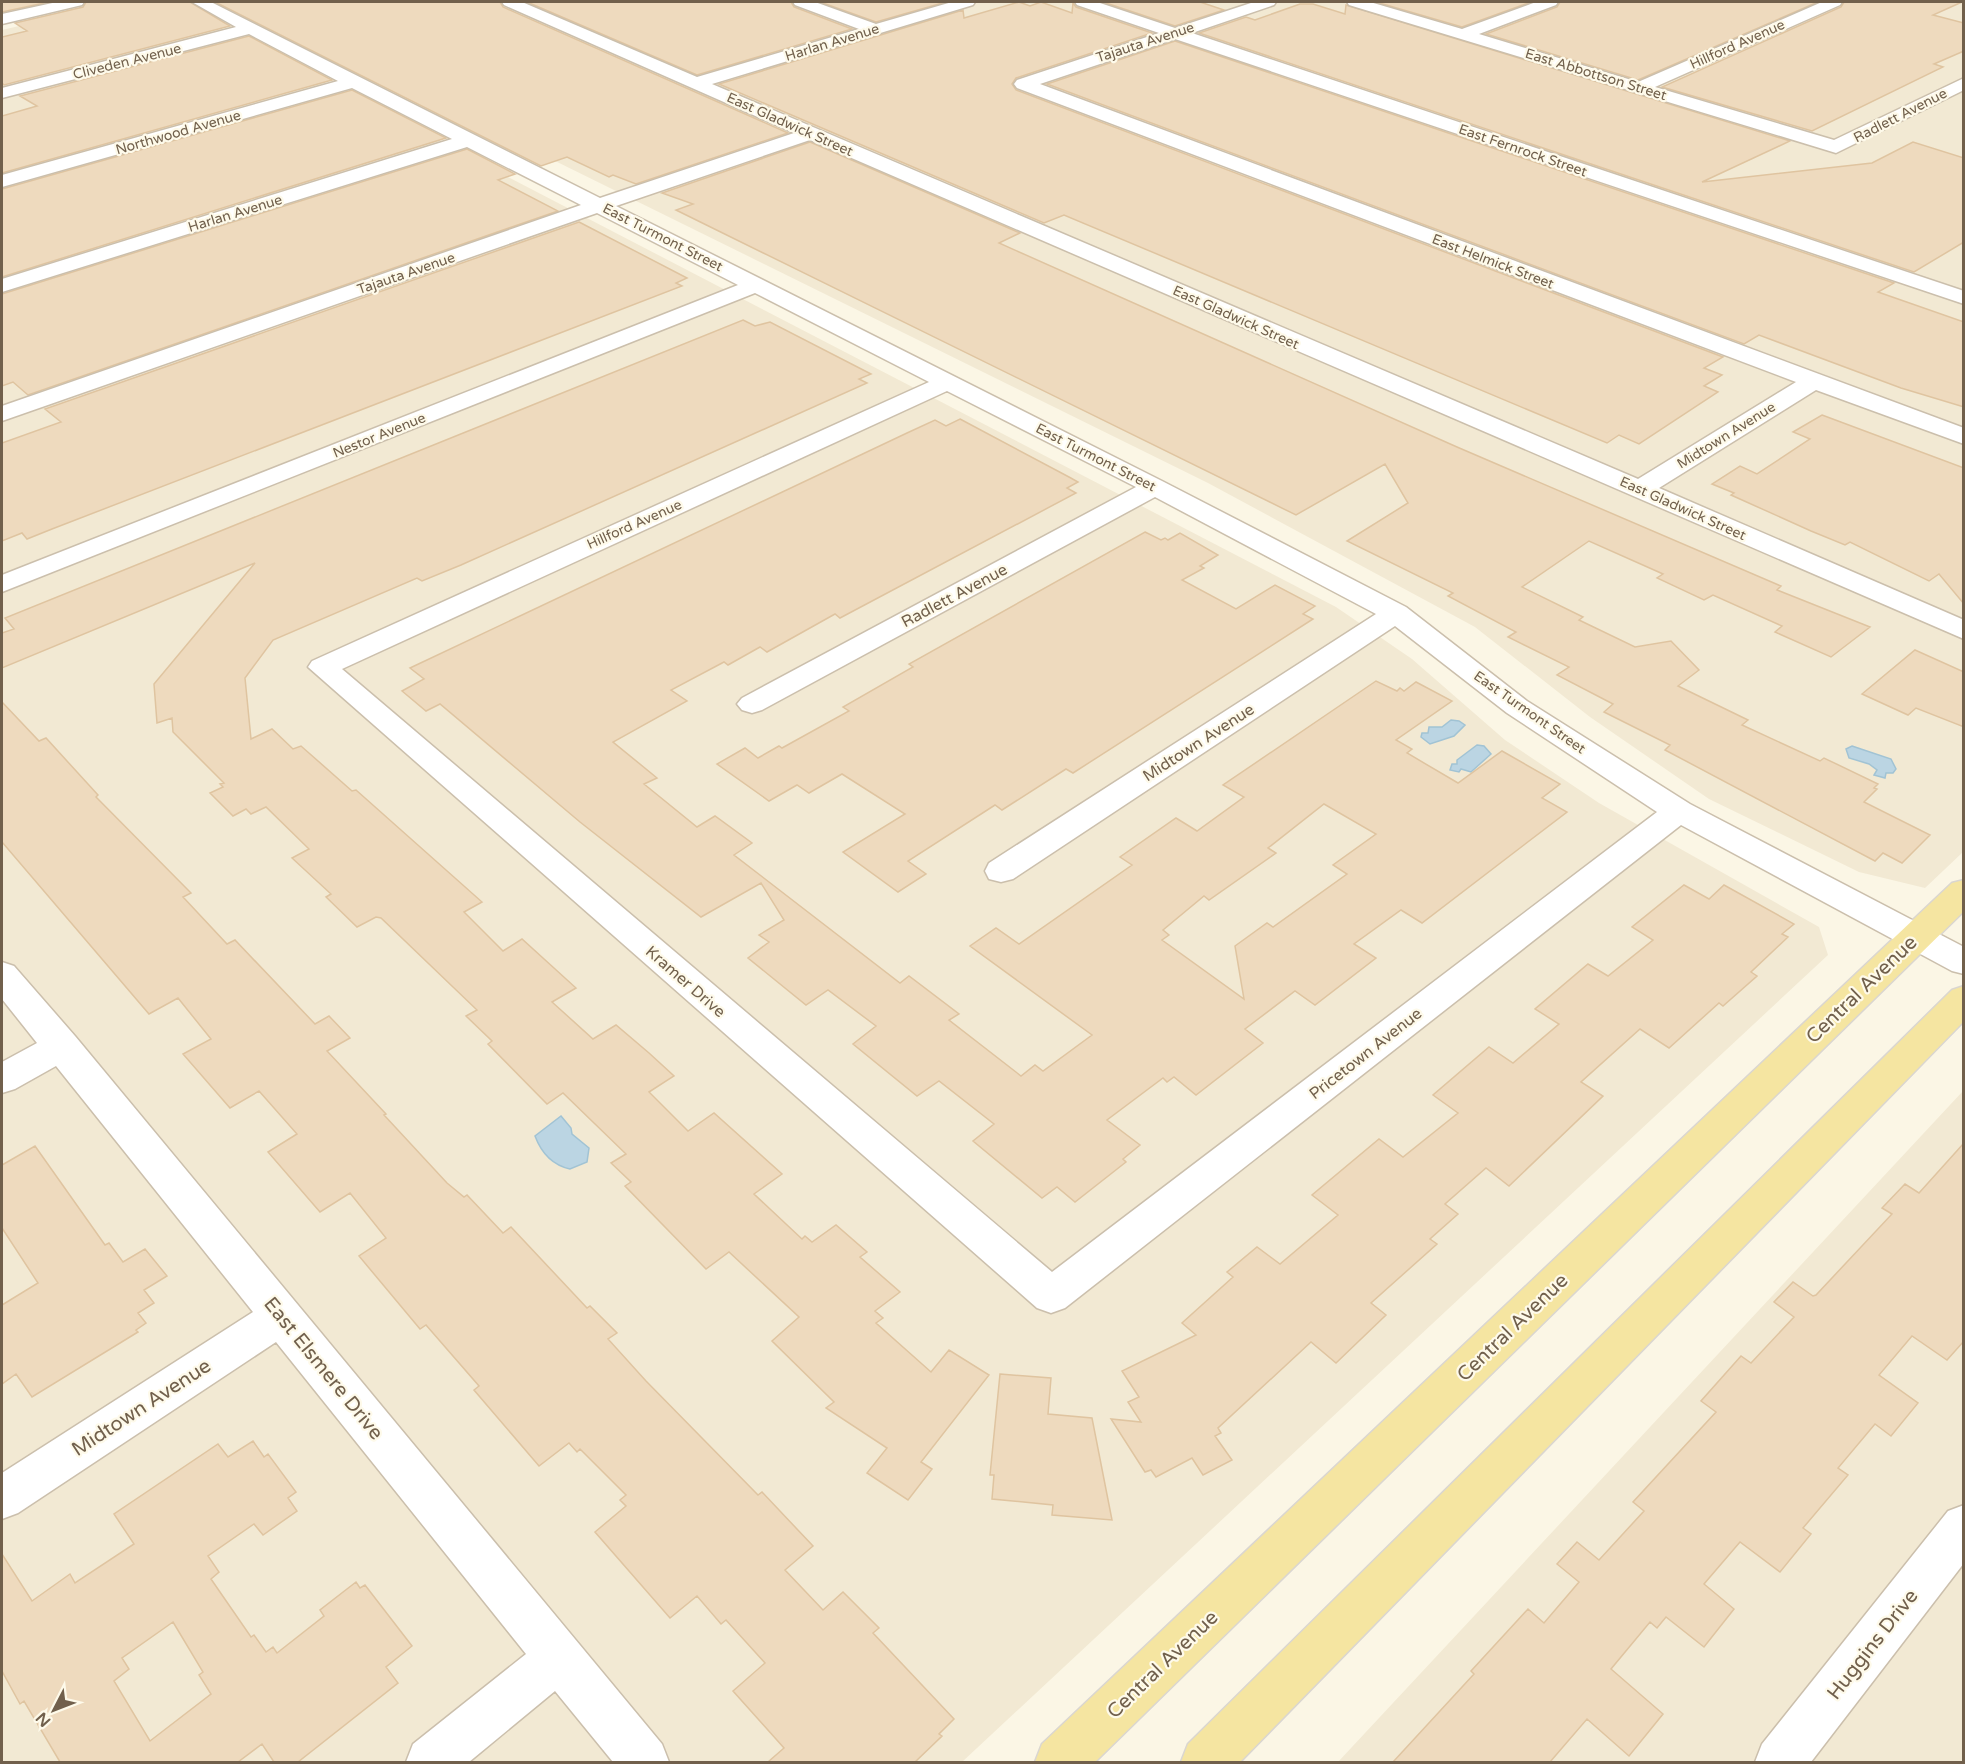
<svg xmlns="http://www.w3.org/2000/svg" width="1965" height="1764" font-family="'Varela Round',sans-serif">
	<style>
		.residential { fill: #f2e9d3 }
		.water { fill: #bbd5e3; stroke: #a1c3d4; stroke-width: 1.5 }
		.building { fill: #eedabe; stroke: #dfc4a0; stroke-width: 1.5; fill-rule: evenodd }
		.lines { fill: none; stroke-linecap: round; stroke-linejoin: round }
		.street-casing { stroke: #cbbfac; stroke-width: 3 }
		.primary-casing { stroke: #dad6d0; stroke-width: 3 }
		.street { fill: #fff; fill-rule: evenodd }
		.primary { fill: #f5e5a1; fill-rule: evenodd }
		.labels { text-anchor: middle; stroke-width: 4.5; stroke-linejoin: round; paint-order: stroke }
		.far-street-label { font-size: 14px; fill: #71604c; stroke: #fefaea }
		.street-label { font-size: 16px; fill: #71604c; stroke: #fefaea }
		.near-street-label { font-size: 20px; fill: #71604c; stroke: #fefaea }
	</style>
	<rect width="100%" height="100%" fill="#fbf6e5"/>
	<!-- residential -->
	<path class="residential" d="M122,2H171L1336,607L1412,659L1505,740L1599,803L1819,927L1828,955L962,1762H2V30Z
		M233,2H1963V852L1925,888L1859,872L1709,799L1590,717L1475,627L1208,483Z
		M1963,1091V1762H1338Z"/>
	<!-- water -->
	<path class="water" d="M1451,720L1459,721L1465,725L1454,736L1430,744L1421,737L1422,733H1428L1429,727H1442Z
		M1477,745L1484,746L1491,754L1471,772L1461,769L1459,772L1450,770L1452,764H1457V760Z
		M1852,746L1891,759L1896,769L1893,773H1886L1885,778L1874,775L1877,770L1869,764L1849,758L1846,749Z
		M561,1116L571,1128L572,1134L589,1148L587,1162L570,1169C552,1165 541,1152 535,1136Z"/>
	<!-- building -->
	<path class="building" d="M2,2H49L2,12Z
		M86,2H190L230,26L4,85L2,83V37L27,31L15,23L83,7Z
		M215,2H500L503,7L788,133L636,184L613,175L609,177L567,157L541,166Z
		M527,2H791L794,7L852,29L697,75Z
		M820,2H946L876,22Z
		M1019,2L1030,6L1041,2L1072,13L1073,3L1076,7L1152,33L1016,78L1012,84L1016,90L1723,357L1704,368L1722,375L1704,386L1718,392L1639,444L1619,435L1607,443L1064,215L1044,223L719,84L963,10L964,18Z
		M1103,2H1200L1224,10L1175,26Z
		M1376,2H1531L1462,27Z
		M1560,2H1818L1638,80L1486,34L1557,7Z
		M1844,2H1962L1933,15L1964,23V51L1934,64L1943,67L1812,131L1662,87L1841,7Z
		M1300,4H1313L1345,14L1346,5L1790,141L1702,182L1872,163L1913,142L1964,158V242L1914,272L1199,33L1246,17L1255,20Z
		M249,36L332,80L2,173V116L37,106L20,96Z
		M1175,41L1894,283L1878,292L1964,322V407L1901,388L1759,335L1744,344L1047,84Z
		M352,90L446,138L2,277V189Z
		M810,142L1020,233L999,243L1457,447L1781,586L1777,590L1870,627L1831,657L1775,632L1782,626L1713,595L1704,600L1657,578L1663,574L1589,541L1522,587L1583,617L1579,620L1635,647L1671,641L1699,670L1678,686L1748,720L1742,725L1820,761L1824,758L1878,784L1874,788L1877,789L1864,802L1930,835L1902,863L1883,853L1875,861L1665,750L1670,745L1604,712L1613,704L1557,675L1569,667L1508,637L1516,632L1448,596L1453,593L1347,541L1408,503L1385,464L1296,515L676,210L693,204L662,193Z
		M467,149L515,174L498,180L558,211L28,395L13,382L2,386V294Z
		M579,222L687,278L676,283L682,286L52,529L27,539L22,533L2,541V443L61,422L45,409Z
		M743,320L755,326L770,322L871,374L859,379L867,383L461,565L422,581L417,578L273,640L245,678L251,739L272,729L293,749L301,746L352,791L356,790L482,902L464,912L503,951L522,939L576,988L552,1002L593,1039L616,1025L649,1053L674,1076L649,1092L688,1131L714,1113L782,1174L754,1194L802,1239L805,1236L812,1242L836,1225L867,1252L860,1257L900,1292L875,1311L883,1318L876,1323L931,1372L949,1350L989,1375L921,1462L932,1469L908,1500L867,1473L887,1448L826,1408L834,1402L772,1341L799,1317L729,1252L706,1269L625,1186L631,1182L611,1163L626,1154L563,1093L547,1104L488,1044L492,1041L466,1016L477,1010L381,918L376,917L357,927L326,897L331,894L292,858L309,849L266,807L251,814L246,809L233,816L210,793L223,787L220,784L224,783L173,732L172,718L157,723L154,684L255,563L2,668V633L14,629L5,618Z
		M1822,415L1964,468V604L1939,574L1929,581L1850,542L1845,545L1811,531L1731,495L1734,493L1712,484L1740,466L1757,474L1810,439L1793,432Z
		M960,419L1069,477L1078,482L1067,488L1076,493L840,618L835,614L767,652L760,647L728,665L724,662L671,690L687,701L613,742L657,778L644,784L697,827L715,816L752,843L734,855L900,983L909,976L959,1014L949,1020L1021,1076L1035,1065L1043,1071L1092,1035L970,946L996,928L1019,944L1132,865L1120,857L1176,818L1197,831L1244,797L1223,785L1376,681L1397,691L1400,688L1404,691L1416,682L1452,701L1396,740L1412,749L1407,753L1458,783L1502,751L1560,784L1542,798L1567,812L1422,923L1401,910L1354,944L1376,958L1315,1005L1295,991L1245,1029L1263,1043L1196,1095L1174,1077L1167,1082L1163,1078L1107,1120L1140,1145L1123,1159L1126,1162L1075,1202L1057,1187L1042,1198L973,1141L994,1124L939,1081L917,1096L853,1044L876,1026L828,990L806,1005L748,958L769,942L759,935L784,920L761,883L701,917L580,822L440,704L426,711L402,691L424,679L410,668L907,433L935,420L946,426ZM1324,804L1376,834L1333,865L1347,874L1273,927L1267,923L1235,946L1244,999L1162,940L1169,935L1163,930L1204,896L1209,900L1276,853L1268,848Z
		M1145,532L1161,540L1165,538L1168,540L1180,533L1218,555L1200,566L1204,568L1182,580L1236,609L1275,585L1315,606L1303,614L1313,619L1073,773L1066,769L1002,810L995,805L908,861L926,874L898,892L843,852L905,814L842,774L809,793L797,785L769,801L717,764L745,748L758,758L779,746L782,748L849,711L843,707L913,667L909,664Z
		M1915,650L1964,672V727L1916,708L1908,715L1862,694Z
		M2,702L39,741L46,738L98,795L96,797L191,893L183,897L227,944L235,940L315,1024L329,1016L350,1038L327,1051L386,1114L384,1115L447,1183L464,1197L467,1195L503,1233L511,1227L587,1308L590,1306L617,1333L608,1339L646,1381L758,1495L762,1492L813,1546L785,1570L823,1610L843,1592L879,1628L873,1633L954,1719L939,1734L942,1736L915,1762H768L784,1748L733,1691L765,1663L726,1620L721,1624L697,1596L670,1618L595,1532L626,1506L620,1500L626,1495L580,1449L577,1452L569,1443L539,1466L474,1390L479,1386L426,1325L420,1329L359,1256L386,1238L350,1193L320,1212L268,1152L297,1134L259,1091L230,1108L183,1054L211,1039L178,998L149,1014L2,842Z
		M1684,885L1709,899L1724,885L1794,924L1782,934L1788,937L1751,972L1757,976L1723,1006L1719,1003L1669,1048L1640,1029L1581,1082L1603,1096L1509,1186L1486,1168L1445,1204L1458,1214L1430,1239L1437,1244L1371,1303L1386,1315L1336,1363L1311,1342L1218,1428L1221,1433L1215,1436L1232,1460L1203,1475L1192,1458L1156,1477L1151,1470L1145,1472L1111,1419L1141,1422L1128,1402L1139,1397L1122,1371L1196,1335L1182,1323L1233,1277L1227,1272L1257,1247L1280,1264L1338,1215L1312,1195L1379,1139L1403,1157L1458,1113L1433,1095L1489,1047L1513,1063L1559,1024L1535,1009L1588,964L1608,976L1653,940L1632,927Z
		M1964,1143V1341L1947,1360L1912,1336L1879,1375L1918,1403L1891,1436L1875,1424L1838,1468L1848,1475L1803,1528L1811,1534L1780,1572L1740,1542L1704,1584L1734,1609L1704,1647L1666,1617L1657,1628L1650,1622L1611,1669L1663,1714L1629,1756L1587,1719L1550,1762H1393L1474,1674L1471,1671L1528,1609L1544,1623L1579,1582L1557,1564L1577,1542L1599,1560L1644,1511L1633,1502L1716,1412L1701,1401L1741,1356L1751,1363L1794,1317L1774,1302L1793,1282L1813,1296L1816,1295L1892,1214L1882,1208L1905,1184L1919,1193Z
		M35,1146L105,1245L109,1243L123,1262L145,1249L167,1276L144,1290L154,1303L138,1313L146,1323L136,1330L138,1332L32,1397L16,1374L2,1384V1305L38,1283L2,1228V1165Z
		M1000,1374L1051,1378L1048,1414L1092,1418L1112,1520L1052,1515L1053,1505L992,1499L994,1475H990Z
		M253,1441L264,1457L268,1454L296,1492L288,1498L297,1511L263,1535L254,1524L208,1556L219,1572L211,1579L251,1637L254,1635L266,1652L273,1647L277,1653L324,1616L320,1610L356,1582L360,1588L365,1585L412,1646L386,1667L398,1683L298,1762H274L262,1744L238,1762H60L24,1701L20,1704L2,1671V1554L32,1601L70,1574L75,1583L134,1544L114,1514L218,1444L228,1457ZM173,1622L203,1672L199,1675L211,1694L150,1741L114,1681L129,1669L122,1658Z"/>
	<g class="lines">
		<!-- street casing -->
		<g class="street-casing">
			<path id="street" d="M57,2H84L82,5L2,24V14Z
				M192,2H211L600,198L794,133L504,5L502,2H522L697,77L859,29L795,5L793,2H815L876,24L952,2H975L973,5L712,84L1638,479L1796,382L1017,88L1014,84L1017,80L1159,33L1077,5L1075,2H1097L1175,28L1254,2H1276L1274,5L1192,33L1964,291V304L1175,39L1040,84L1964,428V444L1816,390L1659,488L1964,620V639L810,140L616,206L1164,482L1406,607L1527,701L1690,804L1964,947V974L1952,971L1681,825L1065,1308L1051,1313L1037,1308L308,667L312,661L929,382L755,293L2,592V575L738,285L597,213L2,421V406L581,205L467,147L2,292V279L452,139L352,88L2,187V175L338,81L249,34L2,98V88L236,27ZM947,391L1136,487L742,698L737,704L742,710L752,713L762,710L1155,497L1376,614L989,863L985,871L989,879L1001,882L1013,879L1395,626L1507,713L1657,812L1052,1272L342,669Z
				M1347,2H1370L1462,29L1536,2H1558L1556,5L1479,34L1638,82L1822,2H1842L1840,5L1655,87L1834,140L1964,78V90L1836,153L1349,5Z
				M2,962L14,966L75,1036L662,1744L669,1762H613L555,1691L469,1762H406L413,1744L526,1654L276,1342L18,1513L2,1519V1473L253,1312L56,1066L15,1089L2,1093V1062L37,1043L2,999Z
				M1964,1505V1563L1811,1762H1755L1762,1744L1948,1511Z"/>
		</g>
		<!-- primary casing -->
		<g class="primary-casing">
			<path id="primary" d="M1964,880V911L1095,1762H1035L1042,1744L1952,883Z
				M1964,986V1021L1240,1762H1181L1188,1744L1952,990Z"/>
		</g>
		<!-- street -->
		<use href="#street" class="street"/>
		<!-- primary -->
		<use href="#primary" class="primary"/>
	</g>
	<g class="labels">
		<!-- far-street labels -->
		<g class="far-street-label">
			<text transform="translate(832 42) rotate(-17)" y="5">Harlan Avenue</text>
			<text transform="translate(1145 42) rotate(-18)" y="5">Tajauta Avenue</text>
			<text transform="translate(1737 44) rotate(-24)" y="5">Hillford Avenue</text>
			<text transform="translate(127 61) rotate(-14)" y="5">Cliveden Avenue</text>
			<text transform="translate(1596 74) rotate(17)" y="5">East Abbottson Street</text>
			<text transform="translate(1900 115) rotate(-27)" y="5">Radlett Avenue</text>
			<text transform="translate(790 124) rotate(24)" y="5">East Gladwick Street</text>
			<text transform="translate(178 132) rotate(-16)" y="5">Northwood Avenue</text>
			<text transform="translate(1523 150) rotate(19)" y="5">East Fernrock Street</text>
			<text transform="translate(235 213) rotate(-17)" y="5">Harlan Avenue</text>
			<text transform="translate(663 237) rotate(27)" y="5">East Turmont Street</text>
			<text transform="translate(1493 261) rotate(21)" y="5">East Helmick Street</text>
			<text transform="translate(406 273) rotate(-19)" y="5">Tajauta Avenue</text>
			<text transform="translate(1236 317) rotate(24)" y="5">East Gladwick Street</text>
			<text transform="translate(379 435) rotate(-22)" y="5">Nestor Avenue</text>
			<text transform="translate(1726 435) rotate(-32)" y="5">Midtown Avenue</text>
			<text transform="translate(1096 457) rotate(27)" y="5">East Turmont Street</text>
			<text transform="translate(1683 508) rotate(24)" y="5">East Gladwick Street</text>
			<text transform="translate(634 524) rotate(-24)" y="5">Hillford Avenue</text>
			<text transform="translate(1530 712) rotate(35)" y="5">East Turmont Street</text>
		</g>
		<!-- street labels -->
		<g class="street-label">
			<text transform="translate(954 595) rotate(-28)" y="6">Radlett Avenue</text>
			<text transform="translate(1198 742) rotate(-33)" y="6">Midtown Avenue</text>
			<text transform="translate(686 981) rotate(41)" y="6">Kramer Drive</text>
			<text transform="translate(1365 1053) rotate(-38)" y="6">Pricetown Avenue</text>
		</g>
		<!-- near-street labels -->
		<g class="near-street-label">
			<text transform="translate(1861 989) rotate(-44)" y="7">Central Avenue</text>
			<text transform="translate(1512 1327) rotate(-44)" y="7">Central Avenue</text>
			<text transform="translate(324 1368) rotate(51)" y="7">East Elsmere Drive</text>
			<text transform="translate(141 1407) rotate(-33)" y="7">Midtown Avenue</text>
			<text transform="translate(1872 1644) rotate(-52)" y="7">Huggins Drive</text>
			<text transform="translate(1162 1664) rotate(-44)" y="7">Central Avenue</text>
		</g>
	</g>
	<!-- border -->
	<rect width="1965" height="1764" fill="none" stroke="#71604c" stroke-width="6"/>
	<!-- north arrow -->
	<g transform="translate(54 1710) rotate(228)" stroke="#fefaea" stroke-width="4.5" paint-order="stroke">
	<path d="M0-4.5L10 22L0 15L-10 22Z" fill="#71604c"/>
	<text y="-9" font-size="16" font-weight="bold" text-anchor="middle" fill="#71604c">N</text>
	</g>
</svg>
